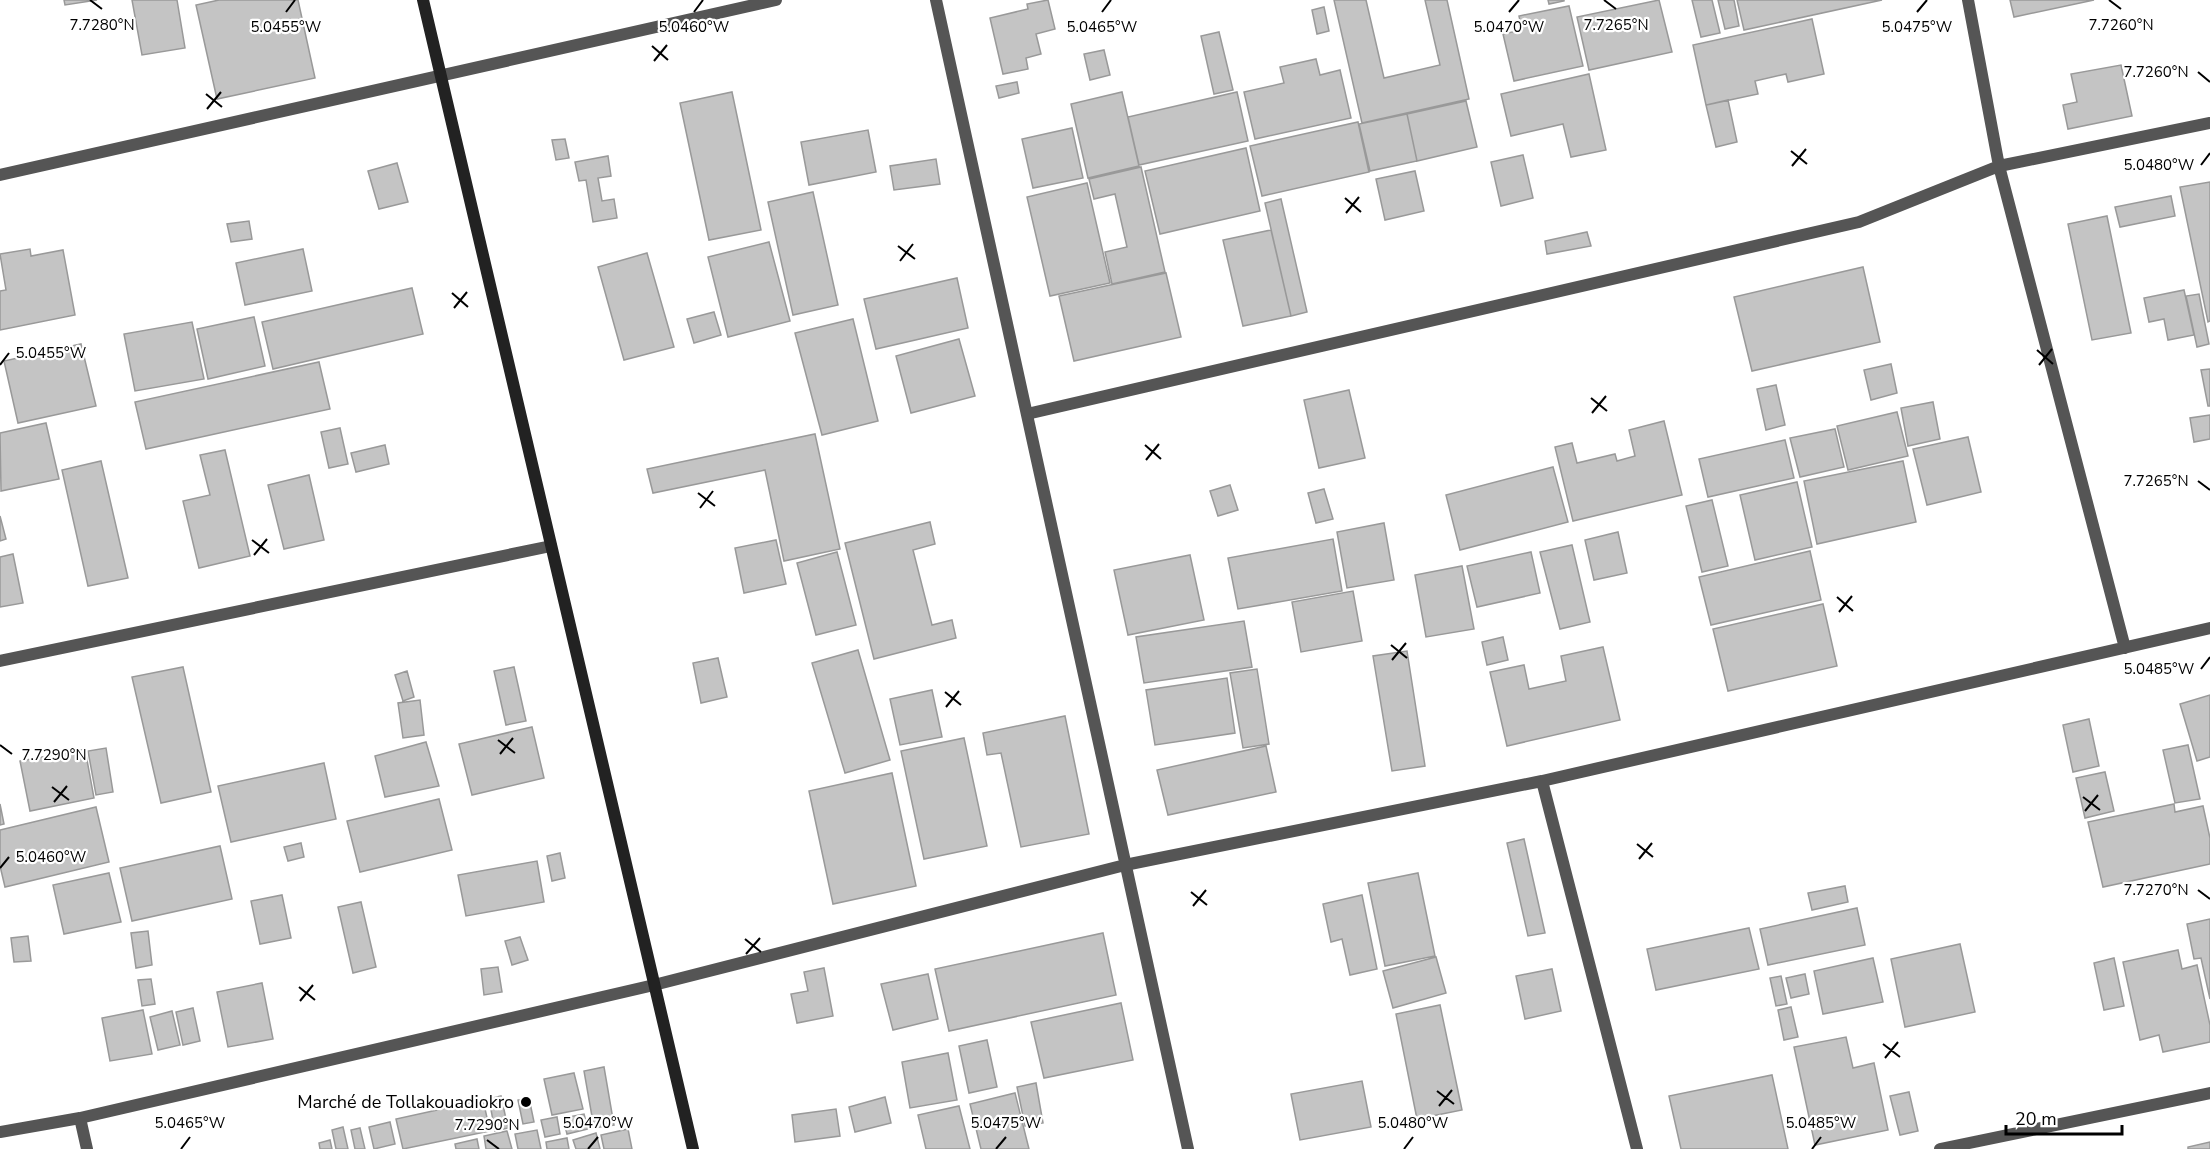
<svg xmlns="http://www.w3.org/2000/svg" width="2210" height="1149" font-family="'Nunito Sans',sans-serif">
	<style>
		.building { fill: #c4c4c4; stroke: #999; stroke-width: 1.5 }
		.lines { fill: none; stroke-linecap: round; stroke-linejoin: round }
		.street { stroke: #555; stroke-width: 12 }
		.secondary { stroke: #222; stroke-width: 12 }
		.ticks { fill: none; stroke: #000; stroke-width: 2 }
		.poi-dot { fill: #000; stroke: #fff; stroke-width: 2 }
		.labels { text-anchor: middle; stroke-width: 4.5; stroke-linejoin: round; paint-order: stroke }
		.poi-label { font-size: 18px; fill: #000; stroke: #fff; text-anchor: end }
		.ticks-label { font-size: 15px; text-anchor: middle; fill: #000; stroke: #fff; stroke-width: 4.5; stroke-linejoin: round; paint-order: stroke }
	</style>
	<rect width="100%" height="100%" fill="#fff"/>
	<!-- building -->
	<path class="building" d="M64,0H97L65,5Z
		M132,0H177L185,48L142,55Z
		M219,0H298L315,78L217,99L196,5Z
		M1048,0L1055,29L1036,34L1041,54L1026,58L1028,69L1003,74L990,18L1028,9L1027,4Z
		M1334,0H1366L1384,78L1440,65L1425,0H1447L1469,99L1362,123Z
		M1548,0H1564V1L1549,4Z
		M1659,0L1672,52L1589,70L1577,17Z
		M1692,0H1712L1720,33L1701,37Z
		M1718,0H1734L1739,26L1725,29Z
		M1737,0H1882L1744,30Z
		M2010,0H2094L2014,17Z
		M1569,6L1583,66L1514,81L1503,34L1522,30L1519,16Z
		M1324,7L1329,31L1317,34L1312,10Z
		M1812,19L1824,74L1788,82L1786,74L1755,81L1758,94L1706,105L1693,45Z
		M1219,32L1233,90L1214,94L1201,36Z
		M1104,50L1110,75L1090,80L1084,54Z
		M1316,59L1320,75L1340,70L1351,118L1255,139L1244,92L1284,83L1280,67Z
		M2121,65L2132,116L2068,129L2063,105L2077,102L2071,74Z
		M1589,74L1606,150L1571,157L1563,124L1511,136L1501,94Z
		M1017,82L1019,93L999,98L996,86Z
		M732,92L761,230L709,240L680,103Z
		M1122,92L1139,166L1088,178L1071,104Z
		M1237,92L1248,141L1139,165L1128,117Z
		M1728,100L1737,142L1716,147L1706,105Z
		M1466,101L1477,147L1417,161L1407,114Z
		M1407,114L1417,161L1370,171L1359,124Z
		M1358,122L1369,172L1262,196L1250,146Z
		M1072,128L1083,178L1033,188L1022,139Z
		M868,130L876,172L809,185L801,142Z
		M565,139L569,158L556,160L552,140Z
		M1246,148L1260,211L1160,234L1145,171Z
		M1523,155L1533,198L1501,206L1491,162Z
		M608,156L611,176L598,178L602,201L614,199L617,218L593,222L586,180L579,181L575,162Z
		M936,159L940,184L894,190L890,166Z
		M397,163L408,202L379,209L368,171Z
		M1141,167L1165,272L1112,284L1105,252L1127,247L1115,194L1094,199L1089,179Z
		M1415,171L1424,211L1385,220L1376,179Z
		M2210,182V321L2208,322L2180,187Z
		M1087,183L1110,283L1050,296L1027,197Z
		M813,192L838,305L793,315L768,202Z
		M2171,196L2175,216L2120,227L2115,207Z
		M1281,199L1307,312L1291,316L1265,203Z
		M2107,216L2131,333L2092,340L2068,224Z
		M249,221L252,239L231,242L227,224Z
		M1271,230L1291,316L1243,326L1223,240Z
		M1587,232L1591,246L1547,254L1545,241Z
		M769,242L790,321L728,337L708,257Z
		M30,249L31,256L63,250L75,315L0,330V291L6,290L0,254Z
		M303,249L312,291L245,305L236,263Z
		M647,253L674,347L624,360L598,267Z
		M1863,267L1880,342L1752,371L1734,297Z
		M1166,273L1181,337L1074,361L1059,296Z
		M957,278L968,328L876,349L864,299Z
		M412,288L423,334L273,369L262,322Z
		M2184,290L2194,335L2168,340L2164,319L2149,322L2144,298Z
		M2199,294L2209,344L2197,347L2186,296Z
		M714,312L721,335L694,343L687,319Z
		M254,317L265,366L208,379L197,329Z
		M853,319L878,421L822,435L795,333Z
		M192,322L204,379L135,391L124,334Z
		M959,339L975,396L911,413L896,356Z
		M81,344L96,406L18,423L4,361Z
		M319,362L330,409L146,449L135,402Z
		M1891,364L1897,393L1871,400L1864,370Z
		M2210,369V406H2208L2201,370Z
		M1776,385L1785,425L1766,430L1757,389Z
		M1349,390L1365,458L1319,468L1304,400Z
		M1933,402L1940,439L1908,446L1901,408Z
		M1897,412L1908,456L1848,470L1837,426Z
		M2210,415V439L2194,442L2190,418Z
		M1664,421L1682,495L1573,521L1555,447L1572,443L1577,463L1615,454L1617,461L1635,456L1629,430Z
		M46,423L59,479L1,491L0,433Z
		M340,428L348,464L329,468L321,432Z
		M1835,429L1844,467L1800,477L1790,438Z
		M815,434L840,549L784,561L765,470L653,493L647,469Z
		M1968,437L1981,492L1927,505L1913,449Z
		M1785,440L1794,478L1708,497L1699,459Z
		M385,445L389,464L356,472L351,453Z
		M225,450L250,556L199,568L183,501L210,495L200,455Z
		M101,461L128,578L88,586L62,470Z
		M1903,461L1916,522L1817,544L1804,481Z
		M1553,467L1568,522L1460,550L1446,495Z
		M309,475L324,540L284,549L268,485Z
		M1797,482L1812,547L1755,560L1740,495Z
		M1230,485L1238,510L1218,516L1210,491Z
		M1324,489L1333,519L1316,523L1308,493Z
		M1712,500L1728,566L1702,572L1686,506Z
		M0,516L6,539L0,541Z
		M930,522L935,544L913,550L932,625L952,620L956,638L874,659L845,543Z
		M1384,523L1394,580L1347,588L1337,532Z
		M1618,532L1627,573L1594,580L1585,540Z
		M1333,539L1342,591L1238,609L1228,558Z
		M776,540L786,584L744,593L735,548Z
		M1572,545L1590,622L1560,629L1540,552Z
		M1810,551L1821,600L1711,625L1699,577Z
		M837,552L856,625L816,635L797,563Z
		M1531,552L1540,593L1477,607L1467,566Z
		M13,554L23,603L0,607V557Z
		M1190,555L1204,620L1128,635L1114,570Z
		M1462,566L1474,629L1426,637L1415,575Z
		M1353,591L1362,641L1301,652L1292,602Z
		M1823,604L1837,666L1728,691L1713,629Z
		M1244,621L1252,667L1144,683L1136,637Z
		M1503,637L1508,660L1487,665L1482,642Z
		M1603,647L1620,720L1507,746L1490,672L1524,665L1529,689L1566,681L1561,656Z
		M858,650L890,760L845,773L812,663Z
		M1407,651L1425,766L1392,771L1373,656Z
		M718,658L727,697L701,703L693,663Z
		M183,667L211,792L161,803L132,677Z
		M514,667L526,721L506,725L494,671Z
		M1257,669L1269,744L1243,748L1230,673Z
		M407,671L414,697L403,701L395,675Z
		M1227,678L1235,733L1155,745L1146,690Z
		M932,690L942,737L900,745L890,699Z
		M2210,695V757L2197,761L2180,704Z
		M420,700L424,735L403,738L398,703Z
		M1065,716L1089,834L1021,847L1001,753L987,755L983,733Z
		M2089,719L2099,766L2073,772L2063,725Z
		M532,727L544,778L472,795L459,744Z
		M964,738L987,846L924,859L901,751Z
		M426,742L439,786L385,797L375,756Z
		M2188,745L2200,799L2175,803L2163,750Z
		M1266,746L1276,792L1168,815L1157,770Z
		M106,748L113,792L96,795L88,751Z
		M85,749L94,798L30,811L20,761Z
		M324,763L336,819L231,842L218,786Z
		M2105,772L2114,811L2085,818L2076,778Z
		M892,773L916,886L833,904L809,791Z
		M439,799L452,850L360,872L347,821Z
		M0,804L4,824L0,825Z
		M2174,804L2175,812L2203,806L2210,838V864L2103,887L2088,822Z
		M96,807L109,862L5,887L0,866V830Z
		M1524,839L1545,933L1528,936L1507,843Z
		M301,843L304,857L288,861L284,847Z
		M220,846L232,899L132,921L120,868Z
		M560,853L565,878L552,881L547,856Z
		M537,861L544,902L466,916L458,875Z
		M109,873L121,922L64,934L53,885Z
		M1418,873L1435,956L1385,966L1368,883Z
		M1845,886L1848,902L1812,910L1808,893Z
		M282,895L291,938L260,944L251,901Z
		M1362,895L1377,969L1350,975L1342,939L1331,942L1323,904Z
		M361,902L376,967L353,973L338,907Z
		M1857,908L1865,945L1768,965L1760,929Z
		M2210,919V999L2201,958L2194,959L2187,924Z
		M1749,928L1759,969L1656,990L1647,949Z
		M148,931L152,965L136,968L131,933Z
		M1103,933L1116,995L949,1031L935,969Z
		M28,936L31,961L14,962L11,938Z
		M520,937L528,960L512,965L505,941Z
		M1960,944L1975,1012L1905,1027L1891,959Z
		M2178,950L2182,969L2197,965L2210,1025V1042L2163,1052L2159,1035L2140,1040L2123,962Z
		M1436,957L1446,993L1393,1008L1383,971Z
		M1873,958L1883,1002L1823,1014L1814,971Z
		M2114,958L2124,1006L2104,1010L2094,963Z
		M498,967L502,992L484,995L481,969Z
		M824,968L833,1016L797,1023L791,994L808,991L804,972Z
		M1552,969L1561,1011L1525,1019L1516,976Z
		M928,974L938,1019L893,1030L881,984Z
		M1805,974L1809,994L1791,998L1786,978Z
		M1781,976L1787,1004L1776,1006L1770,978Z
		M151,979L155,1004L142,1006L138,980Z
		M262,983L273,1039L228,1047L217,992Z
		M1121,1003L1133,1060L1044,1078L1031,1022Z
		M1440,1005L1462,1110L1417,1119L1396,1014Z
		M1791,1007L1798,1037L1784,1040L1778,1010Z
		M193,1008L200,1041L183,1045L176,1012Z
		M143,1010L152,1054L110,1061L102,1018Z
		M172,1011L180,1045L158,1050L150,1017Z
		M1846,1037L1853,1068L1874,1063L1888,1130L1815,1145L1794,1047Z
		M987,1040L997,1087L969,1093L959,1046Z
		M948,1053L957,1100L910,1108L902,1062Z
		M604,1067L614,1125L594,1128L584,1071Z
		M574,1073L583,1109L552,1115L544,1079Z
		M1772,1075L1788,1149H1681L1669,1096Z
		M1362,1081L1371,1127L1300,1140L1291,1094Z
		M1036,1083L1043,1123L1025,1126L1017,1087Z
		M1909,1092L1918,1131L1900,1135L1890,1096Z
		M1015,1093L1029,1149H981L970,1104Z
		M501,1096L508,1128L495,1131L489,1099Z
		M885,1097L891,1123L855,1132L849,1107Z
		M529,1098L534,1122L523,1124L518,1100Z
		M483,1100L490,1131L403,1149L396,1119Z
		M959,1106L970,1149H926L918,1115Z
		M836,1109L840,1136L795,1142L792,1115Z
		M584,1114L588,1129L567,1134L563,1118Z
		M557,1117L560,1134L545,1137L541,1120Z
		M390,1122L395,1144L374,1149L369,1127Z
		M343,1127L348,1149H336L332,1130Z
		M360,1128L365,1149H355L351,1130Z
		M628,1129L632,1149H604L601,1135Z
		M537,1130L541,1149H518L515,1134Z
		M507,1131L512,1149H486L484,1136Z
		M596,1133L600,1149H576L573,1140Z
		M567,1138L569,1149H547L546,1142Z
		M477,1139L479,1149H456L455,1144Z
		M330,1140L332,1149H320L319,1143Z
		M2210,1142V1149H2188V1147Z"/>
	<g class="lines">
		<!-- street -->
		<path class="street" d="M936,0L1188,1149
			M1968,0L1999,166L2125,648
			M0,175L776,0
			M1027,414L1859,222L1999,166L2210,123
			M0,661L551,546
			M1542,781L1637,1149
			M80,1118L87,1149
			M0,1132L80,1118L654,985L1125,865L1542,781L2210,628
			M1940,1149L2210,1093"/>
		<!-- secondary -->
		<path class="secondary" d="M423,0L693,1149"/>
	</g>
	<!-- ticks -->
	<path class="ticks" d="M90,0L102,9M1604,0L1616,9M2109,0L2121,9M286,12L295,0M694,12L703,0M1102,12L1111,0M1509,12L1519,0M1917,12L1927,0M652,46L668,60M654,61L667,45M2198,72L2210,82M206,94L222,107M207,109L221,92M1791,151L1807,164M2201,165L2210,153M1792,166L1806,149M1345,198L1361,212M1346,213L1359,197M898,246L915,259M900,261L913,244M452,293L468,307M454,308L467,292M2037,350L2053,364M0,365L9,353M2039,365L2052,349M1591,398L1607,411M1592,413L1606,396M1145,445L1161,459M1146,460L1159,444M2198,481L2210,490M698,493L715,506M700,508L713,491M252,540L269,553M254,555L267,539M1837,597L1853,611M1839,612L1852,596M1391,645L1407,658M1392,660L1406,643M2201,669L2210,657M945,692L961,705M946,707L959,691M498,740L515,753M0,745L12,754M500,754L513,738M52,787L69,800M2083,797L2100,810M54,802L67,786M2085,811L2098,795M1637,844L1653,857M1639,859L1652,843M0,868L9,857M2198,890L2210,899M1191,892L1207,905M1193,906L1206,890M745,939L761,952M746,954L760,938M299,987L315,1000M300,1001L313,985M1883,1044L1900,1057M1885,1058L1898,1042M1437,1091L1454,1104M1439,1106L1452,1090M487,1140L499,1149M181,1149L190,1137M588,1149L598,1137M996,1149L1006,1137M1404,1149L1413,1137M1812,1149L1821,1137"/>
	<!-- markers -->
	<circle class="poi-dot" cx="526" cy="1102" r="6"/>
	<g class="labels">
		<!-- poi labels -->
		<g class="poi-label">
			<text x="514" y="1108">Marché de Tollakouadiokro</text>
		</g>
	</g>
	<g class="ticks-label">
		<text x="2121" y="30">7.7260°N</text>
		<text x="102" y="30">7.7280°N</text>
		<text x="1616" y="30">7.7265°N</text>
		<text x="286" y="32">5.0455°W</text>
		<text x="694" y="32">5.0460°W</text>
		<text x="1102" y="32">5.0465°W</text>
		<text x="1509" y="32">5.0470°W</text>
		<text x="1917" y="32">5.0475°W</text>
		<text x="2156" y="77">7.7260°N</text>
		<text x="2159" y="170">5.0480°W</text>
		<text x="51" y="358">5.0455°W</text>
		<text x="2156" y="486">7.7265°N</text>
		<text x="2159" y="674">5.0485°W</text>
		<text x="54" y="760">7.7290°N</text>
		<text x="51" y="862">5.0460°W</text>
		<text x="2156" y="895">7.7270°N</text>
		<text x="190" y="1128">5.0465°W</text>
		<text x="598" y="1128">5.0470°W</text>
		<text x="1006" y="1128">5.0475°W</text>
		<text x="1413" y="1128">5.0480°W</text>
		<text x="1821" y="1128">5.0485°W</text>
		<text x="487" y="1130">7.7290°N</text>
	</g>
	<!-- scale -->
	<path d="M2006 1125v9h116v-9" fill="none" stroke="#000000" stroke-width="3"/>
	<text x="2015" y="1125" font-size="18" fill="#000000" stroke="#ffffff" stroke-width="4.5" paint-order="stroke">20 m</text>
</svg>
